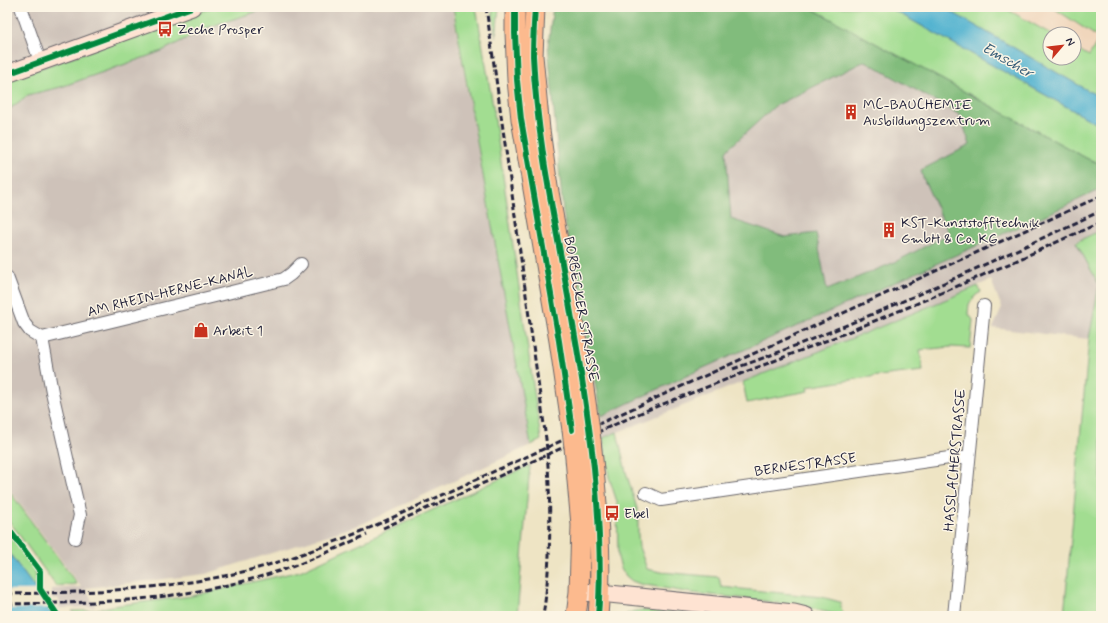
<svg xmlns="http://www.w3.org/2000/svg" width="1108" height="623" font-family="Mynerve,sans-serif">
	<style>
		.built { fill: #f0d6bc }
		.industrial { fill: #cec2b9 }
		.green { fill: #a2dd91; stroke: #628066 }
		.forest { fill: #81bc7b; stroke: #526f5b; fill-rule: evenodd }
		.water { fill: #52b3d0; stroke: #3a6a86 }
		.pier { fill: #eee4c4 }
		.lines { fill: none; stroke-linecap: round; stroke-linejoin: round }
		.street-casing { stroke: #69666b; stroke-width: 14 }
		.secondary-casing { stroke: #69666b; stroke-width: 19 }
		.primary-casing { stroke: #69666b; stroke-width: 21 }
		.street { stroke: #fff; stroke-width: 12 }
		.secondary { stroke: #fee3d2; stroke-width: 17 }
		.primary { stroke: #fcba8e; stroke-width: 19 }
		.rail { stroke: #22223b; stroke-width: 3; stroke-dasharray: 6 3; stroke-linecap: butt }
		.primary-bridge-casing { stroke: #69666b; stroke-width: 21; stroke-linecap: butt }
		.primary-bridge { stroke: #fcba8e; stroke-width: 19 }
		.cycleway-casing { stroke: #fcf5e5; stroke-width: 8 }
		.cycleway { stroke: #00873e; stroke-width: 6 }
		.labels { text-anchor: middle; stroke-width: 3; stroke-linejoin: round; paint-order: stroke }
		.poi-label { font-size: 14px; fill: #22223b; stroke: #fcf5e5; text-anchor: start }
		.street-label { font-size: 14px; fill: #22223b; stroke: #fcf5e5 }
		.water-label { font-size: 15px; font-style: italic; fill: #355c77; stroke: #fcf5e5 }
	</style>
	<rect width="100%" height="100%" fill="#fcf5e5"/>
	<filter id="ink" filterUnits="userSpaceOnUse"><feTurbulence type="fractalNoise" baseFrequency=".025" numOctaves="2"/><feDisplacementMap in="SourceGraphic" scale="8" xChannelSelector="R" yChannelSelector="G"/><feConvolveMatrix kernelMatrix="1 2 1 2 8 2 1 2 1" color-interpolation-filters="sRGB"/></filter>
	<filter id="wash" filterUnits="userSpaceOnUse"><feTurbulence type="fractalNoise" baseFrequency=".012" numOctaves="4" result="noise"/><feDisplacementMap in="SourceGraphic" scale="16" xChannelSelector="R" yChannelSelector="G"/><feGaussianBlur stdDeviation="0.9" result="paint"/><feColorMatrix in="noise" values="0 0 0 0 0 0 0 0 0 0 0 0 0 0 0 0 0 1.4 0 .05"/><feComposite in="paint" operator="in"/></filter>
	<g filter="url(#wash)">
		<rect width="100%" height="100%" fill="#eee4c4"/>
		<!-- built -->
		<path class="built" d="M1003,7H1052L1099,38L1089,56L1074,47V34H1051Z"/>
		<!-- industrial -->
		<path class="industrial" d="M7,7H452L531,445L362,524L206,574L86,588L95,607L59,608V599H52V589L81,587L7,486Z
			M865,61L960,115L970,145L921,170L923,178L949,234L895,262L826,290L816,233L785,237L731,219L726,151L775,106Z
			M1101,189V230L1076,242L1099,285L1089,339L993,328L1002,308L991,280L875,329L603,438L601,416L699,370L1061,208Z"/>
		<!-- green -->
		<path class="green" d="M214,7H271L209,27L162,51L154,54L61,87L28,95L11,108H7V80Z
			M453,7H476L493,106L541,440L531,445Z
			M492,7H499L496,38Z
			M809,7H888L1101,126V164L1088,159Z
			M943,7H1003L1051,34L1050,58H1074V47L1089,56L1099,38L1052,7H1101V98Z
			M1101,230V616H1064L1089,339L1099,285L1076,242Z
			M978,286L981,292L976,295L969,304L968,313L973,320L970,348L951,347L920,350L923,371L870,377L807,387L808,391L747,403L743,382L875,329Z
			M617,432L626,472L638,512V535L639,547L647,569L661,572L719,577L721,587L822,597L840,602L843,616L813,609L758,600L692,593L640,584L632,581L626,576L621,568L618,558L617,502L609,477L603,438Z
			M530,465L517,616H76L72,611L93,610L112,606L192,596L300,571Z
			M7,488L77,584L56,586L7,518Z
			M7,530L35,569L36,577V590L7,550Z
			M642,610L744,616H624C629,612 635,611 642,610Z"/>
		<!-- forest -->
		<path class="forest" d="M553,7H809L1088,159L1101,164V189L1061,208L699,370L601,416L563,212L548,45ZM865,61L960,115L970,145L921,170L923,178L949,234L895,262L827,290L816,233L785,237L731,219L726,151L775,106Z"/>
		<!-- water -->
		<path class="water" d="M888,7H943L1101,98V126Z
			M7,550L55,616H7Z"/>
		<!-- pier -->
		<path class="pier" d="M7,590H38L51,608L7,609Z"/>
	</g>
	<g filter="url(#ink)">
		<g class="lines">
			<!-- street casing -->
			<g class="street-casing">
				<path id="street" d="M21,7L40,61
					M7,277L24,323L30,331L42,338L52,392L80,515L75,538
					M42,338L211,297L284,279L291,274L301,264
					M646,493L661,500L956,457L968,459
					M954,616L984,306"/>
			</g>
			<!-- secondary casing -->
			<g class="secondary-casing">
				<path id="secondary" d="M7,74L192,7
					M579,592L600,593L794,613L806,616"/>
			</g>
			<!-- primary casing -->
			<g class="primary-casing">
				<path id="primary" d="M515,7V33L517,80L521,119L559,341L572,430
					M535,7L533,56L540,130L548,187L578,347L589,423
					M591,440C597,498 603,557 598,616
					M574,447L581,525L579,592L576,616"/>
			</g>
			<!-- street -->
			<use href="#street" class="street"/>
			<!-- secondary -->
			<use href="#secondary" class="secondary"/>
			<!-- primary -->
			<use href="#primary" class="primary"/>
			<!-- rail -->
			<path class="rail" d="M486,7L546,439C551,498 552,558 543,616
				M733,369C859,324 980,267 1101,211
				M383,528L645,411L833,338L911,306L1011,263L1101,222
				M7,594C94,592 181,590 265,566C299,556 332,543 365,530L1101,196
				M7,604C54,603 102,603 149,598C198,593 248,582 294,566C319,557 343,545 367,535"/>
			<!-- primary-bridge casing -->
			<g class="primary-bridge-casing">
				<path id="primary-bridge" d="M589,423L591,440
					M572,430L574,447"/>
			</g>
			<!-- primary-bridge -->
			<use href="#primary-bridge" class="primary-bridge"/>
			<!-- cycleway casing -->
			<g class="cycleway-casing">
				<path id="cycleway" d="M515,7V33L517,80L521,119L559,341L572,430
					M535,7C534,23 533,40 533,56C536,122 548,187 560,252C573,324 586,395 594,468C599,517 602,567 598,616
					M7,74L192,7
					M7,527L40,571V589L58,616"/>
			</g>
			<!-- cycleway -->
			<use href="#cycleway" class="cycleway"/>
		</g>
	</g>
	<!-- icons -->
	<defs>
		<g id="bus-bare" transform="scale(1.2)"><path d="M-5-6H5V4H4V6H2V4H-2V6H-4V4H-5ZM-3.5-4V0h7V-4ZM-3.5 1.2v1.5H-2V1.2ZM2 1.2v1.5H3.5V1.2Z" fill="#c8321e" stroke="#fcf5e5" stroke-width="2.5" paint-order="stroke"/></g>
		<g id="building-bare" transform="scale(1.2)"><path d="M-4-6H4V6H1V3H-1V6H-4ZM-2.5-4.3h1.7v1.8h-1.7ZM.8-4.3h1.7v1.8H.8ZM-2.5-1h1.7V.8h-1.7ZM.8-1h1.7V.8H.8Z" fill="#c8321e" stroke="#fcf5e5" stroke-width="2.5" paint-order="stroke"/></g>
		<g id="shop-bare" transform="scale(1.2)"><path d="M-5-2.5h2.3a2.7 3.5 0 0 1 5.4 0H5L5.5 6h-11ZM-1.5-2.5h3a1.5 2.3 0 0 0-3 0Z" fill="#c8321e" stroke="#fcf5e5" stroke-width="2.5" paint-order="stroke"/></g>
	</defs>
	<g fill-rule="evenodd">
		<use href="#bus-bare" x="165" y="29"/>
		<use href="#building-bare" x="851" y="112"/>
		<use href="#building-bare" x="889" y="230"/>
		<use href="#shop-bare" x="201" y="330"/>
		<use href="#bus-bare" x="612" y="513"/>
	</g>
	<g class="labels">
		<!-- poi labels -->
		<g class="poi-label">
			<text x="177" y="34">Zeche Prosper</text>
			<text x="863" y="109">MC-BAUCHEMIE<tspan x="863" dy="16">Ausbildungszentrum</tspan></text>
			<text x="901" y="227">KST-Kunststofftechnik<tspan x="901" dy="16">GmbH &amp; Co. KG</tspan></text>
			<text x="213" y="335">Arbeit 1</text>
			<text x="624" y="518">Ebel</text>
		</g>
		<!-- street labels -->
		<g class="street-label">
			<text transform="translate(170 291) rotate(-14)" y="5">AM RHEIN-HERNE-KANAL</text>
			<text transform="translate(582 309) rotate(80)" y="5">BORBECKER STRASSE</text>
			<text transform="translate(954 460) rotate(-85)" y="5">HASSLACHERSTRASSE</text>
			<text transform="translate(805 464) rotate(-8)" y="5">BERNESTRASSE</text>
		</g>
		<!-- water labels -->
		<g class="water-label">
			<text transform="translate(1008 60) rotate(30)" y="5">Emscher</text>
		</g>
	</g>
	<!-- margin -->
	<rect width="1108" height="623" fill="none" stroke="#fcf5e5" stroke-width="24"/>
	<!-- north arrow -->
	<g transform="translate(1062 46) rotate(62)"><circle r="19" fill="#fcf5e5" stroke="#a5a1a1"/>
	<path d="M0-3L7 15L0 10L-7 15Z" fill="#c8321e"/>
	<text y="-6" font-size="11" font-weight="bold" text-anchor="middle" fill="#22223b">N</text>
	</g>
</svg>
